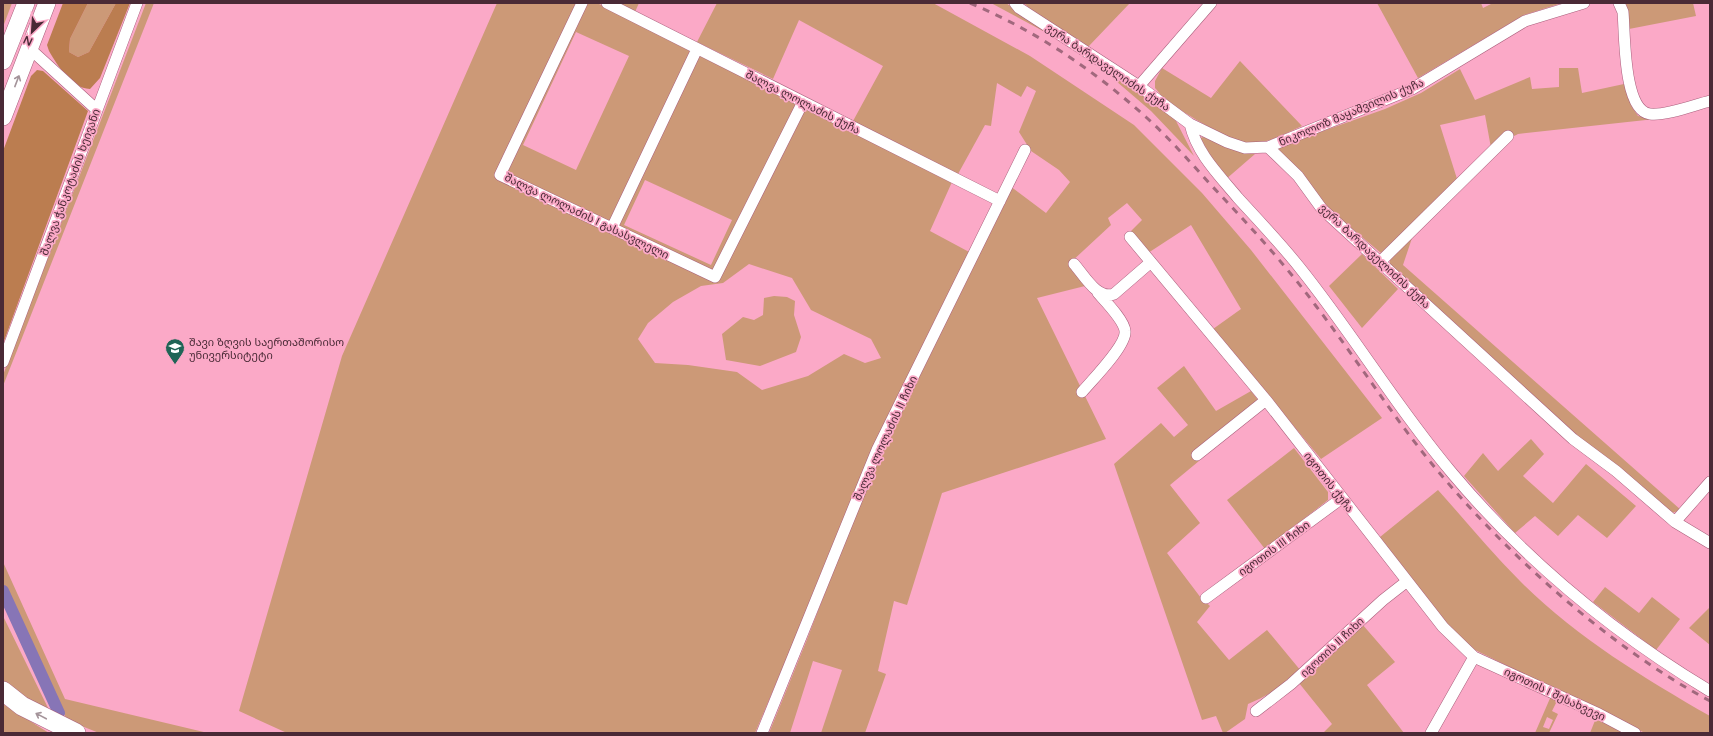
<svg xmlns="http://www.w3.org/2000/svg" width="1713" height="736" font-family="'Varela Round','Noto Sans Georgian',sans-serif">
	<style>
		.green { fill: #c97; fill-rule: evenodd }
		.forest { fill: #bb7d50 }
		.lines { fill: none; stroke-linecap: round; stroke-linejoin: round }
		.canal { stroke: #8775b6; stroke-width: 12 }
		.street-casing { stroke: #a95f7c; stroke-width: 12 }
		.primary-casing { stroke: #a95f7c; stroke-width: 18 }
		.highway-casing { stroke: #a95f7c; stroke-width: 20 }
		.street { stroke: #fff; stroke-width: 11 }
		.primary { stroke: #fff; stroke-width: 17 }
		.highway { stroke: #fff; stroke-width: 19 }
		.rail { stroke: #a1687d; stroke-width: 3; stroke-dasharray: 7 7; stroke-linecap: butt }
		.oneway { stroke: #a4949a }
		.labels { text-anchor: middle; stroke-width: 3.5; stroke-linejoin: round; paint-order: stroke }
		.street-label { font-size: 11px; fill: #4a2a36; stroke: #fba9c7 }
		.poi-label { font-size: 11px; fill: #4a2a36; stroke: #fba9c7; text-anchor: start }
	</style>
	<rect width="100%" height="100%" fill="#fba9c7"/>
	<!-- green -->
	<path class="green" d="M3,3H12L3,27Z
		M88,3H116L89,52L78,57L69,52L70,39Z
		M146,3H154L3,386V375Z
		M497,3H580L497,176L717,280L804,106L952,182L930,231L971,253L886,422L755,733H287L239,711L342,356ZM749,264L792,278L811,310L871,339L881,358L865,363L844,354L808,376L762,390L737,372L688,365L655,363L638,339L648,323L673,302L701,286L723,283Z
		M586,3H597L694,51L611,223L505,173ZM576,32L629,56L576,170L523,145Z
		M615,3H639L635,12Z
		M717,3H933L1030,56L1134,125L1202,193L1251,250L1382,418L1321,459L1213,329L1241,309L1191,225L1148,253L1130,232L1142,220L1127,203L1108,218L1111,225L1070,263L1089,285L1037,298L1106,439L942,493L907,605L894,601L878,671L886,674L865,733H821L842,670L813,661L790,733H769L806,642L879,453L1010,186L1046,213L1070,182L1059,170L1031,151L1019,132L1036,91L1027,86L1021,97L997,83L991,126L985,125L958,174L853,121L883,66L799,20L773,79L697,42Z
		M991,3H1006L1056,38Z
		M1024,3H1130L1088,47L1029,8Z
		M1377,3H1481L1483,8L1493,3H1562L1524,15L1418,78Z
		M1626,3H1693L1696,16L1629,29Z
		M699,52L799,104L713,271L616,226ZM645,180L732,220L711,265L624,225Z
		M1240,61L1302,126C1286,133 1268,144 1250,143C1228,141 1186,114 1167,101C1162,98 1159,92 1155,88V81L1162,68L1211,98Z
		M1095,63L1163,107L1176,121L1194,156L1151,111Z
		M1559,68H1578L1582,93L1624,84L1632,107L1638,116L1655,119L1518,134L1491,148L1485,115L1440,125L1458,182L1381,253L1324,205L1278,150L1281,146L1385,109L1421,93L1460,69L1475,100L1530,77L1532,89L1559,87Z
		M1203,137L1242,153L1255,154L1225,180L1200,138Z
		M1413,235L1403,265L1681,510L1672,513L1579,439L1390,264V257Z
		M1362,254L1398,289L1362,328L1329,286Z
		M774,296L787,297L795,301L794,315L801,337L796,352L760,366L726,360L722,334L743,317L754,320L763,315L764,298Z
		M1184,366L1216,411L1251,391L1258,400L1194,455L1199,461L1170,485L1200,523L1167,553L1201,598L1210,606L1197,622L1229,660L1267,630L1301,671C1285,685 1267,696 1248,704L1245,719L1225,733H1223L1216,716L1202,720L1114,464L1161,423L1174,437L1188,425L1157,388Z
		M1531,439L1544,454L1523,476L1553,503L1586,464L1636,506L1607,538L1578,515L1558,536L1535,516L1515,533L1464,476L1483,453L1498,471Z
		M1294,448L1328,492V500L1265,549L1227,500Z
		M1438,490C1465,520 1491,552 1520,581C1575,636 1642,677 1710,716V733H1645L1473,649L1448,626L1380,537Z
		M3,562L65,699L208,733H99L67,720L3,583Z
		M1605,587L1639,613L1652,597L1680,619L1656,650L1593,602Z
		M1710,607V645L1689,628Z
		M3,616L51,714L3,683Z
		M1362,624L1395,662L1367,685L1404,733H1323L1332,724L1299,683Z
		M1551,696L1558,699L1552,711L1558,714L1549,733H1535ZM1547,717L1553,720L1549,729L1543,727Z
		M3,704L49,733L3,732Z
		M1596,718L1626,733H1590Z"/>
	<!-- forest -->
	<path class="forest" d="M63,3H88L70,39L69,52L78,57L89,52L116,3H130L100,78L90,89C71,88 58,66 49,51L47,45Z
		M37,70L43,71L88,111L3,344V151L31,76Z"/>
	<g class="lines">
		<!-- canal -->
		<path class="canal" d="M3,591L59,713"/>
		<!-- street casing -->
		<g class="street-casing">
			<path id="street" d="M582,3L500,175L715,277L803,102
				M607,3L1000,201
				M1015,3L1019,8L1139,86L1190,124L1227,142L1245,148L1268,147L1412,89L1525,21L1584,3
				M1619,3L1623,12C1625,33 1623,111 1650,114C1666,116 1694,105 1710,101
				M29,48L97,110
				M1139,86L1211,3
				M1190,124C1197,154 1219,175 1238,198C1259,221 1281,244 1300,268C1353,334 1397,408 1452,473C1525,560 1612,632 1710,691
				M1268,147L1298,176L1322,209L1573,439L1616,471L1675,522L1710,543
				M612,228L697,49
				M1130,237L1266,400L1443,627L1474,657L1599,714L1635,733
				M1380,262L1508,136
				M1074,264C1084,275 1097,300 1114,294L1151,262
				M3,362L137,3
				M1082,392C1092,380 1127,345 1125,331C1124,320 1105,301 1098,293
				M1197,455L1266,400
				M1675,522L1710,482
				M1206,598L1342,498
				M1256,711L1291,684L1383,600L1406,582
				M762,733L877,450L1025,150
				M1431,733L1474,657"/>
		</g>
		<!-- primary casing -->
		<g class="primary-casing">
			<path id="primary" d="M3,61L26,3
				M3,117L47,3"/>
		</g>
		<!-- highway casing -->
		<g class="highway-casing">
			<path id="highway" d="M3,691L22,706L76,733"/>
		</g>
		<!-- street -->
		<use href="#street" class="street"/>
		<!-- primary -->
		<use href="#primary" class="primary"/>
		<!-- highway -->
		<use href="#highway" class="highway"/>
		<!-- rail -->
		<path class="rail" d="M970,3C1036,31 1094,70 1147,118C1170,139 1190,162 1211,185C1248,224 1284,263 1316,306C1356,358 1391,414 1432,464C1505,553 1609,647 1710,701"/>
	</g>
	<!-- one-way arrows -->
	<defs><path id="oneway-shaft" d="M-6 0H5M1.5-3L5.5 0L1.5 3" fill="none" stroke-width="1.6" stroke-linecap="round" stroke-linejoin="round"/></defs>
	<g class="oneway">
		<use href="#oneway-shaft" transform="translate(17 81) rotate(-69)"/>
		<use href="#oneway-shaft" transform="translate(41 716) rotate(-152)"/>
	</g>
	<!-- icons -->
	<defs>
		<g id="university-pin" transform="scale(1)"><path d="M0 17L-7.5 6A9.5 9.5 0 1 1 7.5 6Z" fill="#206456" stroke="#fba9c7"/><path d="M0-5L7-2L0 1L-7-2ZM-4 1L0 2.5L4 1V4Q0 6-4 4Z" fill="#fff"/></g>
	</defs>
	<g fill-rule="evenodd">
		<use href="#university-pin" x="175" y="348"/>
	</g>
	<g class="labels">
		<!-- street labels -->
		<g class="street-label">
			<text transform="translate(1108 67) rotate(34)" y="4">ვერა ბარდაველიძის ქუჩა</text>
			<text transform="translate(803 102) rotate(27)" y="4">შალვა ლოლაძის ქუჩა</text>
			<text transform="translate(1351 112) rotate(-23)" y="4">ნიკოლოზ მაყაშვილის ქუჩა</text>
			<text transform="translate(70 182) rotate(-70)" y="4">შალვა ჭანკოტაძის ხეივანი</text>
			<text transform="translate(587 216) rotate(26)" y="4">შალვა ლოლაძის I გასასვლელი</text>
			<text transform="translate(1375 256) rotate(43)" y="4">ვერა ბარდაველიძის ქუჩა</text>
			<text transform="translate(885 438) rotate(-65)" y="4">შალვა ლოლაძის II ჩიხი</text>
			<text transform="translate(1329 482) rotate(52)" y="4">იგოთის ქუჩა</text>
			<text transform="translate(1274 548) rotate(-36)" y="4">იგოთის III ჩიხი</text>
			<text transform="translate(1332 647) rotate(-43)" y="4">იგოთის II ჩიხი</text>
			<text transform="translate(1555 694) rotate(25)" y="4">იგოთის I შესახვევი</text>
		</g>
		<!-- poi labels -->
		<g class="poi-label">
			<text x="189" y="346">შავი ზღვის საერთაშორისო<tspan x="189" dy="13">უნივერსიტეტი</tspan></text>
		</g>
	</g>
	<!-- border -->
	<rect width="1713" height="736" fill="none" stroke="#4a2a36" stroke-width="8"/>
	<!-- north arrow -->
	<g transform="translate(32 32) rotate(205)" stroke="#fba9c7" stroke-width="3" paint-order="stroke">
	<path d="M0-3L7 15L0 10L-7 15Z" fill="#4a2a36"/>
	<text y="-6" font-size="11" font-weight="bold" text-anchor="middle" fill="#4a2a36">N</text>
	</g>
</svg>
